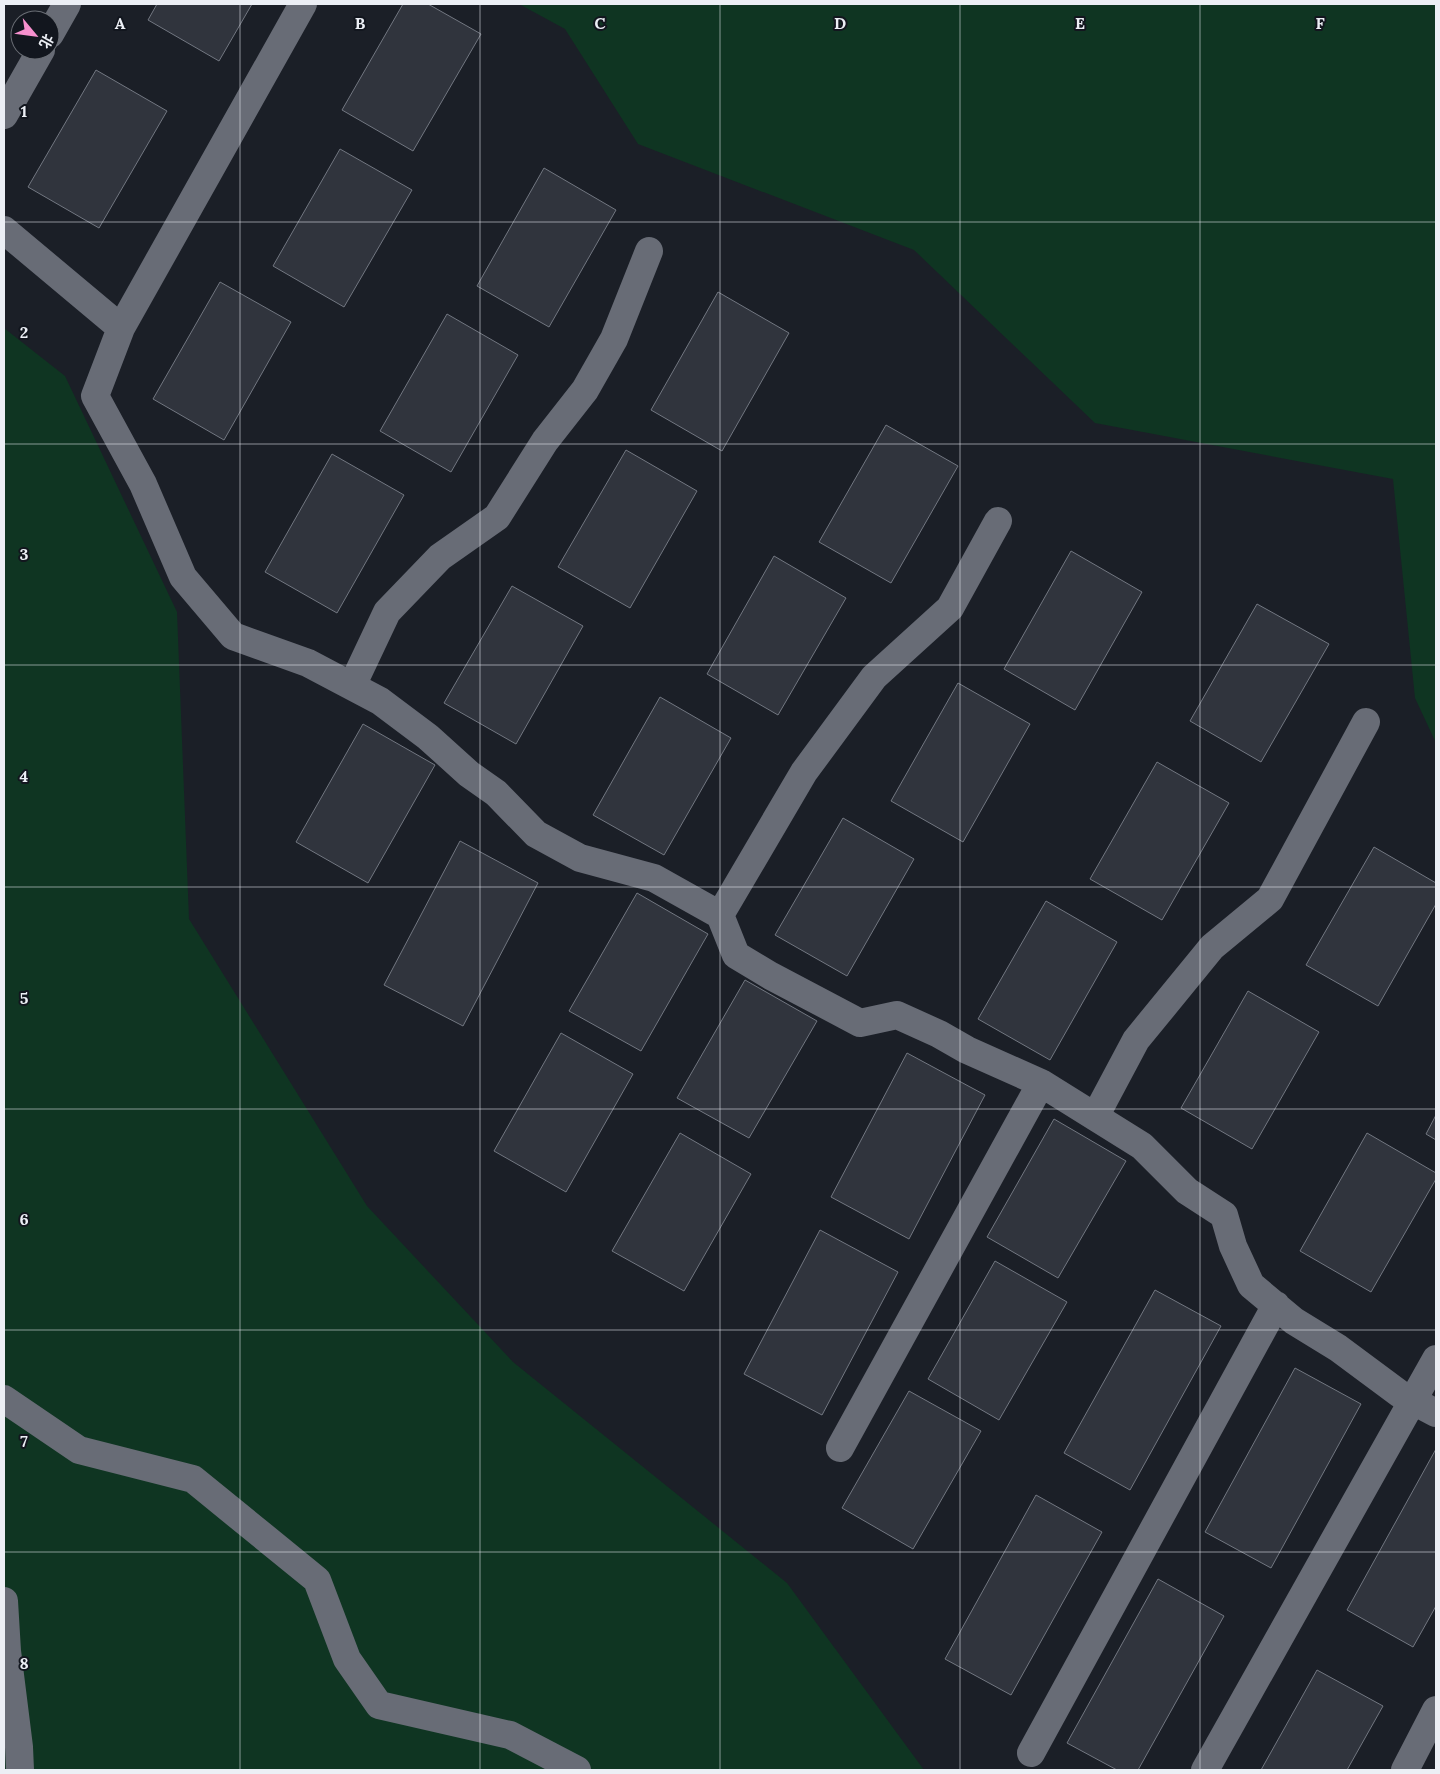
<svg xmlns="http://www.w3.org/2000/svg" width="1440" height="1774" font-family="Lora,'Noto Sans SC',serif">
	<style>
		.green { fill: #0f3522 }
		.building { fill: #30343d; stroke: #727781 }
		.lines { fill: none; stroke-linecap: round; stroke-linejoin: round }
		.minor { stroke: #686c76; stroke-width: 28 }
		.grid { fill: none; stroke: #eceff5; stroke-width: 1; stroke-opacity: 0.55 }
		.grid-label { font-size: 16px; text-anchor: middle; font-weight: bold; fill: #eceff5; stroke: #12161e; stroke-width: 4; stroke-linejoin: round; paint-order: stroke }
	</style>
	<rect width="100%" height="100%" fill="#1b1f27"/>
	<!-- green -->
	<path class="green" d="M519,4H1436V743L1415,698L1393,479L1095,423L914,250L638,144L565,29Z
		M4,328L65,376L177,612L189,919L367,1206L513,1362L787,1583L924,1770H4Z"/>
	<!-- building -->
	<path class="building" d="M157,4H252L219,61L148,20Z
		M403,4H428L481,34L413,151L342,110Z
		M96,70L167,111L99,228L28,187Z
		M340,149L412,190L344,307L273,266Z
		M544,168L616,210L549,327L477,286Z
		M220,282L291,322L224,440L153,399Z
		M718,292L789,333L722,451L651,410Z
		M447,314L518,355L451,472L380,431Z
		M886,425L958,466L891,583L819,542Z
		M626,450L697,491L630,608L558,567Z
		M332,454L404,495L337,613L265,572Z
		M1071,551L1142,592L1075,710L1004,669Z
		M774,556L846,598L778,715L707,674Z
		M512,586L583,626L516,744L444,703Z
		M1257,604L1329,644L1261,762L1190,721Z
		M958,683L1030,724L963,842L891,801Z
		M660,697L731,738L664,855L593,815Z
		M363,724L435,765L368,883L296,842Z
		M1157,762L1229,803L1162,920L1090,879Z
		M843,818L914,859L847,976L775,935Z
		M460,841L538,883L463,1026L384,985Z
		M1374,847L1436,883V904L1378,1006L1306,965Z
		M637,893L708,934L641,1051L569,1011Z
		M1046,901L1117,942L1050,1060L978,1019Z
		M745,980L817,1021L749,1138L677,1098Z
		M1248,991L1319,1032L1252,1149L1181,1108Z
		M561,1033L633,1074L566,1192L494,1151Z
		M907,1053L985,1095L909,1239L831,1197Z
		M1436,1115V1140L1426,1134Z
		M1054,1119L1126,1161L1058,1278L987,1237Z
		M680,1133L751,1174L684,1291L612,1251Z
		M1367,1133L1436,1173V1179L1371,1292L1300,1251Z
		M820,1230L898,1272L822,1415L744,1374Z
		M995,1261L1067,1302L999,1420L928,1379Z
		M1155,1290L1221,1326L1130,1490L1064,1453Z
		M1295,1368L1361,1404L1271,1568L1205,1532Z
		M909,1391L981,1431L913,1549L842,1508Z
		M1436,1449V1606L1413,1647L1347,1610Z
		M1036,1495L1102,1532L1011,1695L945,1659Z
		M1158,1579L1224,1616L1138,1770H1117L1067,1743Z
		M1317,1670L1383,1706L1347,1770H1261Z"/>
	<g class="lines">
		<!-- minor -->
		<path class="minor" d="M303,4L121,328L95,396L143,484L183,577L233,636L308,663L380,701L428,737L469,774L496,793L536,834L580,858L654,878L720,915L736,955L771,976L860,1023L897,1015L939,1034L967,1050L1041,1083L1142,1146L1187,1191L1224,1215L1233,1246L1251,1285L1294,1321L1338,1348L1400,1394L1436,1413
			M50,34L67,4
			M4,115L41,50
			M4,230L121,328
			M352,686L387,612L440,557L497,517L545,441L585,390L614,339L649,251
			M720,915L804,772L874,677L950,608L998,521
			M1095,1117L1136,1040L1212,947L1270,899L1366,722
			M4,1399L79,1450L193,1479L317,1580L347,1659L379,1705L510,1735L577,1770
			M840,1448L1041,1083
			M4,1601L7,1651L19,1747L20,1770
			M1031,1753L1276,1305
			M1205,1770L1436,1359
			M1405,1770L1436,1710"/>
	</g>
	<!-- grid -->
	<path class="grid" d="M240,4V1770M480,4V1770M720,4V1770M960,4V1770M1200,4V1770M4,222H1436M4,444H1436M4,665H1436M4,887H1436M4,1109H1436M4,1330H1436M4,1552H1436"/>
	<g class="grid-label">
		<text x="120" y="29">A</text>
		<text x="360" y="29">B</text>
		<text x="600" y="29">C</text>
		<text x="840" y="29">D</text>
		<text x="1080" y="29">E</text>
		<text x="1320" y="29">F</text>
		<text x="24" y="117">1</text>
		<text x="24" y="338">2</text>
		<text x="24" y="560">3</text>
		<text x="24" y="782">4</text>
		<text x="24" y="1004">5</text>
		<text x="24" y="1225">6</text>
		<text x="24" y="1447">7</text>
		<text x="24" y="1669">8</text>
	</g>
	<!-- border -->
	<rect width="1440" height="1774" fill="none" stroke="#eceff5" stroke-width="10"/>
	<!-- north arrow -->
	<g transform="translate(35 35) rotate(119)"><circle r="24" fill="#12161e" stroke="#696d74"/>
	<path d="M0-4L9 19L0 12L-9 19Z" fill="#f790ce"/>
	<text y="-8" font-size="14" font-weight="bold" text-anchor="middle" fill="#eceff5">北</text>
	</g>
</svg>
